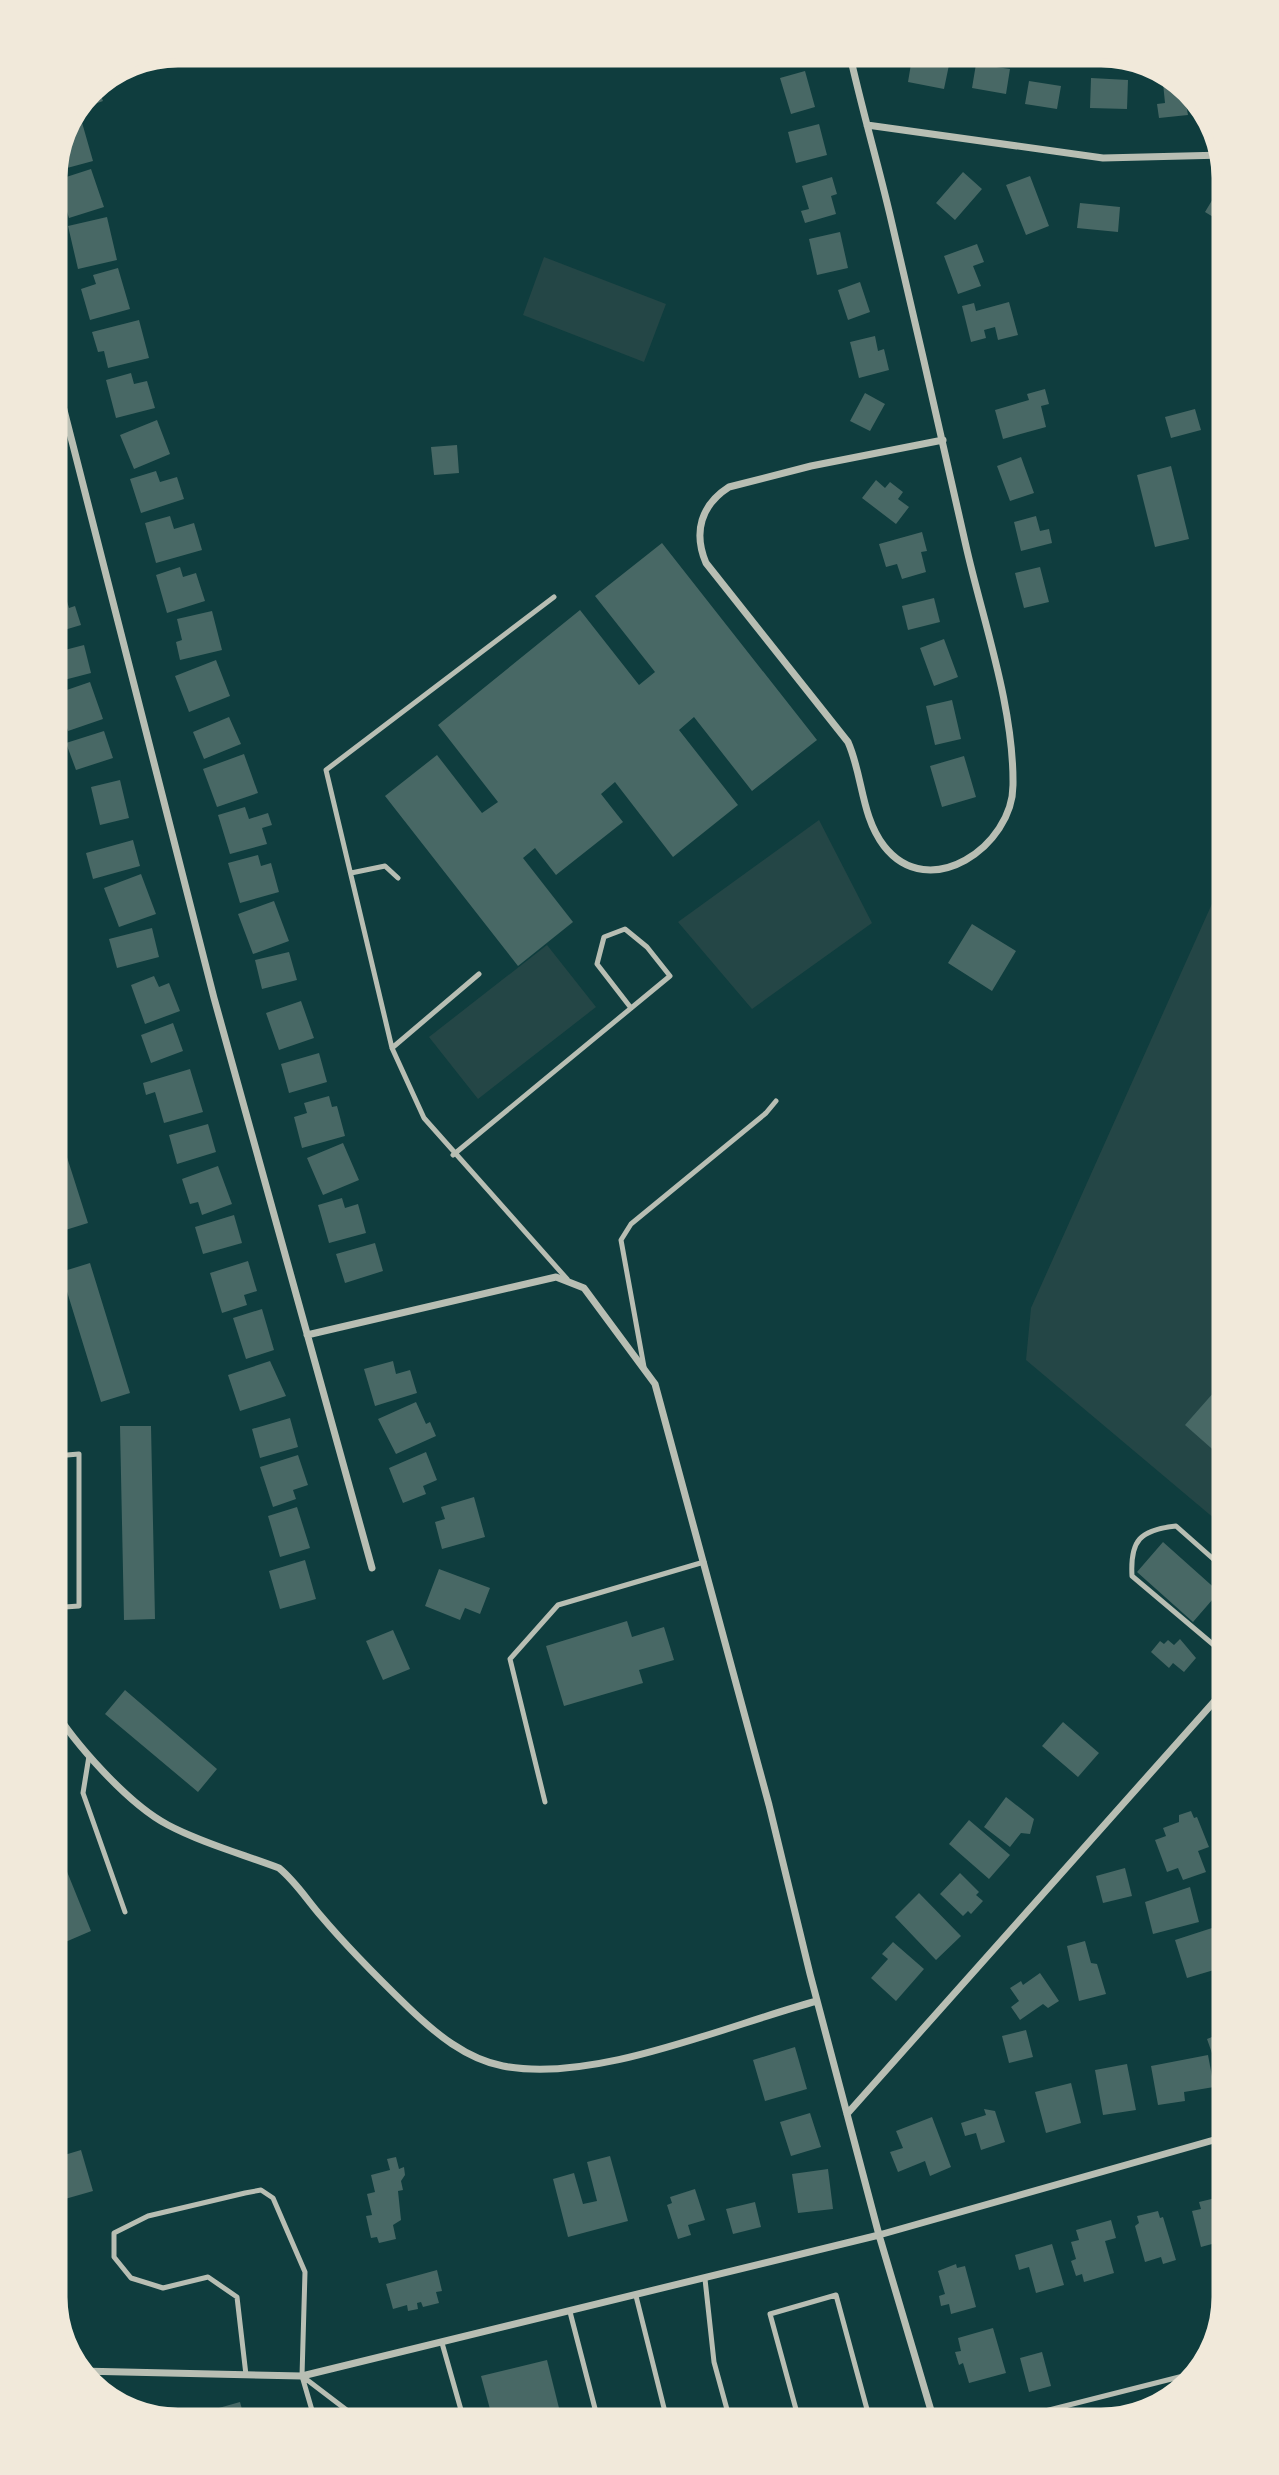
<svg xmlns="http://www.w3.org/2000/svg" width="1279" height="2475" font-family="'Fira Sans',sans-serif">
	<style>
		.green { fill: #244646 }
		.building { fill: #486865 }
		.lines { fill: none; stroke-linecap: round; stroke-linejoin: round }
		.service { stroke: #b8beb3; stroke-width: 5 }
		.minor { stroke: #b8beb3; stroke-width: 7 }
		.rim { fill: none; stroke: #f1e9da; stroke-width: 9 }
	</style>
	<rect width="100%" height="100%" fill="#0f3d3e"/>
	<!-- green -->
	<path class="green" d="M544,257L666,304L644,362L523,315Z
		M819,820L872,923L752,1009L678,922Z
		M1228,868V1530L1026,1360L1031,1308Z
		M547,945L596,1007L478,1099L429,1037Z"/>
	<!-- building -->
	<path class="building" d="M770,51H796L798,55L773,63Z
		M912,58L949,65L944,89L908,82Z
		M976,64L1010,69L1006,94L972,88Z
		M805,71L815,107L791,114L780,78Z
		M1091,78L1128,80L1127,109L1090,108Z
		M1029,81L1061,86L1057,109L1025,104Z
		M1182,82L1188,115L1159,118L1157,104L1165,103L1163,83Z
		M96,83L103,101L78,110L88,88Z
		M81,119L93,161L56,171L54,164L73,121Z
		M819,124L827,155L796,163L788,132Z
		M91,169L104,207L69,218L57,180Z
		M963,172L982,189L955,220L936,203Z
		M1030,176L1049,226L1026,235L1006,185Z
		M832,177L837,194L831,196L836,214L805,223L801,211L809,209L802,186Z
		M1217,192L1228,199V226L1205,212Z
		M1080,203L1120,207L1118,232L1077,228Z
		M107,217L117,260L78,269L68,226Z
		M840,232L848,268L817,275L809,239Z
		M977,244L984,262L973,266L981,286L958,294L944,256Z
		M1228,258V292L1217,263Z
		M118,268L130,309L90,320L81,289L96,284L93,275Z
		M860,282L870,312L848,320L838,290Z
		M1009,302L1018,335L998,340L995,327L984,330L986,338L971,342L962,306L974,303L976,311Z
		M139,320L149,358L108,368L104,351L98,352L92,332Z
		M875,336L878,351L884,349L889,370L859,378L850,342Z
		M131,373L134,384L147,381L155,408L116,418L106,380Z
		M1045,389L1049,404L1041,406L1046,427L1003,439L995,410L1029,400L1027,394Z
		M865,393L885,404L870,431L850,421Z
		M1195,409L1201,430L1171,438L1165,417Z
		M157,420L170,454L134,469L120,435Z
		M457,445L459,473L434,475L431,447Z
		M1021,457L1034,493L1010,501L997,466Z
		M1171,466L1189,539L1155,547L1137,475Z
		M156,471L160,482L177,477L184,499L141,513L130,479Z
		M876,480L885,488L890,482L903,492L898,499L909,507L896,524L862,498Z
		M170,516L174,529L194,523L202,550L156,563L145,523Z
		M1036,516L1040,531L1049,529L1052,543L1021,551L1014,522Z
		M922,532L927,551L921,552L926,572L902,579L897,564L886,567L879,544Z
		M56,537L67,573L51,578V539Z
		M662,543L817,740L752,791L694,717L679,730L738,805L673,857L615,782L601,794L623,822L556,875L535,848L523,858L573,922L518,966L385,796L437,755L482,813L498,802L438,725L580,610L639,685L655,672L595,596Z
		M180,567L183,577L196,573L205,601L167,613L156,575Z
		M1040,567L1049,602L1024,608L1015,573Z
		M62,585L69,608L75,606L81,625L51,634V589Z
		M934,598L940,622L908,630L902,606Z
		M212,611L222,650L180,660L176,642L182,640L177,619Z
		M944,639L958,677L934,686L920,648Z
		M84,645L91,673L64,680L57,652Z
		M216,660L230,696L189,712L175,676Z
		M90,682L103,719L68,731L55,694Z
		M952,700L961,739L935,745L926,706Z
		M229,717L241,744L204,759L193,732Z
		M104,731L113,758L76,770L66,743Z
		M244,754L258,793L217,807L203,769Z
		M964,756L976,797L942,807L930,766Z
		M120,780L129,818L100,825L91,787Z
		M245,807L249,819L268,813L272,825L262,828L267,844L230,854L218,815Z
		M133,840L140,866L93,879L86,853Z
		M258,855L261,866L271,863L279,892L240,903L228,863Z
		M141,874L156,914L119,927L104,888Z
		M274,901L289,941L253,954L238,914Z
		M972,924L1016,951L992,991L948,963Z
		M152,928L159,957L117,968L109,939Z
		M289,952L297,980L262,989L255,960Z
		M154,976L159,987L169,983L180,1011L145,1024L131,985Z
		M301,1001L314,1038L279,1050L266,1013Z
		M173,1023L183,1051L151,1063L141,1035Z
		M319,1053L327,1082L289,1093L281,1064Z
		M190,1069L203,1112L164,1123L155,1092L146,1095L143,1083Z
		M329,1096L332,1107L337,1106L345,1136L302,1148L294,1117L307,1113L304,1103Z
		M51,1107L88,1223L59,1232L51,1206Z
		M208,1124L216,1152L177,1164L169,1135Z
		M343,1143L359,1180L323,1195L307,1158Z
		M218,1166L232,1204L202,1215L198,1202L190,1204L182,1179Z
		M342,1198L345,1208L358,1204L366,1233L329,1243L318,1205Z
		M234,1215L242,1243L203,1254L195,1227Z
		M375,1243L383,1271L345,1283L336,1254Z
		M248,1261L257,1291L244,1295L247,1305L222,1313L210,1273Z
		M90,1263L130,1393L101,1402L61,1272Z
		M262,1309L274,1350L246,1359L233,1318Z
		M1228,1355V1463L1185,1425L1222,1383L1212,1374Z
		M270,1361L286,1396L240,1411L228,1375Z
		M393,1361L396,1374L410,1370L417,1393L375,1406L364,1369Z
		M416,1402L426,1424L430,1422L436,1436L396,1454L378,1419Z
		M290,1418L298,1447L260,1458L252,1429Z
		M120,1426H151L155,1619L124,1620Z
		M426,1452L437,1480L423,1486L426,1494L403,1503L389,1468Z
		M298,1455L308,1485L293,1490L296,1499L273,1507L260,1467Z
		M474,1497L485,1537L442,1549L435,1522L445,1519L441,1507Z
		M297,1507L310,1548L280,1557L268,1516Z
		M1163,1542L1219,1592L1193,1622L1137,1572Z
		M305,1560L316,1599L280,1609L269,1571Z
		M439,1569L490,1588L480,1614L465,1608L460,1620L425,1606Z
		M627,1621L632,1637L664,1627L674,1660L639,1670L643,1683L564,1706L546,1646Z
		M393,1630L410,1669L383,1680L366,1641Z
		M1180,1639L1196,1658L1184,1672L1173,1663L1169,1668L1151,1652L1160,1641L1164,1644L1168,1640L1174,1645Z
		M125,1690L217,1769L198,1792L105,1714Z
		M1063,1722L1099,1753L1078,1777L1042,1746Z
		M1006,1797L1034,1819L1030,1834L1021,1833L1010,1847L984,1827Z
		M1191,1811L1194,1818L1197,1817L1209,1847L1198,1851L1206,1872L1183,1880L1178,1868L1167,1872L1155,1840L1166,1836L1163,1828L1179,1822V1815Z
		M969,1820L1010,1855L989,1879L949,1844Z
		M51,1832L91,1931L63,1943L51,1914Z
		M1125,1868L1132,1896L1103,1903L1096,1876Z
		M960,1873L979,1892L976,1895L983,1901L971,1914L968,1911L963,1916L940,1894Z
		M1190,1887L1199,1922L1153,1934L1145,1902Z
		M919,1893L961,1936L936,1960L895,1917Z
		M1212,1928L1224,1967L1187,1978L1175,1940Z
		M1085,1941L1091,1963L1097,1964L1106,1994L1079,2001L1067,1946Z
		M893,1942L924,1969L896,2001L871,1978L888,1959L882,1954Z
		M1040,1973L1059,2001L1048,2008L1043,2004L1020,2020L1011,2007L1019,2001L1010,1988L1021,1981L1023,1985Z
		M1026,2030L1033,2057L1009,2063L1002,2036Z
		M1222,2033L1228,2038V2092L1226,2093L1207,2039Z
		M795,2047L807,2089L765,2101L753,2060Z
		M1208,2055L1214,2087L1184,2092L1185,2101L1158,2105L1151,2066Z
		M1127,2064L1136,2110L1103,2115L1095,2070Z
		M1071,2083L1081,2123L1046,2133L1035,2092Z
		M984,2109L995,2111L1005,2142L981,2150L976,2133L965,2136L961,2123L986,2115Z
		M810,2113L821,2147L791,2156L780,2122Z
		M932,2117L951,2167L930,2176L925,2161L898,2172L890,2152L903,2148L896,2131Z
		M81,2150L93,2191L51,2203V2159Z
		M610,2156L628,2221L568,2237L553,2179L574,2173L583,2204L597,2201L587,2162Z
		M396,2157L399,2169L404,2167L405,2175L401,2181L403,2190L398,2191L401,2220L393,2225L396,2239L379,2243L377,2237L371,2238L366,2216L372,2215L367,2194L375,2192L371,2175L390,2170L387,2159Z
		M828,2169L833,2209L798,2213L792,2174Z
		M695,2189L705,2220L688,2225L691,2235L678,2239L667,2205L672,2203L670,2197Z
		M1228,2195V2210L1224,2211L1228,2248L1214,2252L1212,2244L1201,2247L1192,2211L1201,2209L1199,2202Z
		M755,2202L761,2227L733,2234L726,2209Z
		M1158,2211L1160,2218L1163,2217L1176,2260L1163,2264L1161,2257L1145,2262L1135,2226L1139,2223L1137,2216Z
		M1111,2220L1116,2238L1105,2241L1114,2273L1084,2282L1082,2274L1076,2276L1071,2261L1076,2259L1071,2242L1079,2240L1076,2230Z
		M1052,2244L1064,2285L1036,2293L1029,2267L1019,2270L1015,2255Z
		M956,2264L957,2268L965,2266L976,2307L951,2314L949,2304L941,2306L939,2296L945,2294L938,2271Z
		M437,2270L442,2291L436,2292L439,2303L423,2307L421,2302L417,2303L418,2309L408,2311L407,2305L393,2309L386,2284Z
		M993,2328L1006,2373L969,2383L963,2363L959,2365L955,2352L961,2351L958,2338Z
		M1042,2352L1051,2386L1029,2392L1020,2358Z
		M547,2360L563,2424H494L481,2376Z
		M240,2402L246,2424H205L201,2413Z"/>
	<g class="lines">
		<!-- service -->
		<path class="service" d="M554,597L326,770L392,1048L424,1118L567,1279
			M351,873L385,866L398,878
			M392,1048L479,974
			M453,1155L670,976L647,947L625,929L604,937L597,964L631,1008
			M644,1367L621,1240L631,1224L766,1113L776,1101
			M51,1608L79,1606V1454L55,1456
			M1228,1657L1132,1576C1130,1540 1140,1530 1176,1526L1228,1572
			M89,1756L83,1793L125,1912
			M545,1802L510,1659L558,1605L704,1562
			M705,2279L714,2362L731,2424
			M636,2296L668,2424
			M570,2312L599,2424
			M442,2343L465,2424
			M246,2375L237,2297L208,2277L163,2288L131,2278L114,2257V2233L148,2216L245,2193L261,2190L273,2198L305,2272L302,2376L316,2424
			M302,2376L365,2424
			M800,2424L770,2314L836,2295L871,2424
			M994,2424L1203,2371"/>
		<!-- minor -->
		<path class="minor" d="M849,51C861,106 877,160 890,215C916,325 941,436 966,546C983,621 1014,707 1013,785C1013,846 929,904 884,846C861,816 863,776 848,742L706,563C693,532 701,505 729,487L811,466L943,440
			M867,125L1103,158L1224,155
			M51,359L214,998L372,1568
			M307,1335L556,1277L584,1288L655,1384L769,1805L810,1974L879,2235L935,2424
			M51,1537L55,1472L51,1407
			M1224,1693L1221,1694L1228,1725
			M51,1705C74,1743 128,1804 168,1825C202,1843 242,1854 279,1868C296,1882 307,1900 321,1916C348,1948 379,1979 409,2008C435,2033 466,2059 503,2066C594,2084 727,2025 817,2001
			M847,2114L1228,1686
			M80,2371L302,2376L879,2235L1228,2136"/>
	</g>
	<!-- crop -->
	<path d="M0 0H1279V2475H0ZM178 63H1101A115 115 0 0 1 1216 178V2297A115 115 0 0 1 1101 2412H178A115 115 0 0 1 63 2297V178A115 115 0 0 1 178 63Z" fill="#f1e9da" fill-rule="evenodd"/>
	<path class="rim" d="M178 63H1101A115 115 0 0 1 1216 178V2297A115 115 0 0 1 1101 2412H178A115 115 0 0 1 63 2297V178A115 115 0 0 1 178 63Z"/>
</svg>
